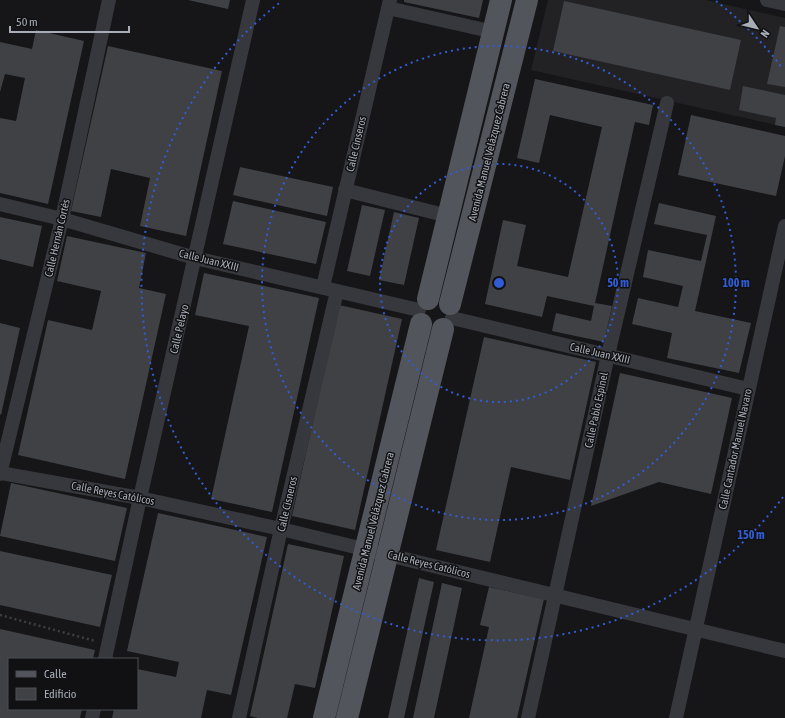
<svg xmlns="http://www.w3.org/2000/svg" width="785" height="718" font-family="'Asap Condensed',sans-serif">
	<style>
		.built { fill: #222225 }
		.building { fill: #404145 }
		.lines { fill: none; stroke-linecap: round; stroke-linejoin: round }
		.path { stroke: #3d3f44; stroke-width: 2.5; stroke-dasharray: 2 3; stroke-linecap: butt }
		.minor { stroke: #37383d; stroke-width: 14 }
		.primary { stroke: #53555c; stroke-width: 22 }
		.ring { fill: none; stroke: #325cd3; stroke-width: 2; stroke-dasharray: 2 4 }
		.labels { text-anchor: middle; stroke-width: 3; stroke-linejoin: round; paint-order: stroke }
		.street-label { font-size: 11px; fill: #a8adb8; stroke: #111113 }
		.centre { fill: #325cd3; stroke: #111113; stroke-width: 2 }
		.ring-label { font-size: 12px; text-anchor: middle; font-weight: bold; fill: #325cd3; stroke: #111113; stroke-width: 3; stroke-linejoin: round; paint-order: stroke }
	</style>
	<rect width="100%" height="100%" fill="#161618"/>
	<!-- built -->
	<path class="built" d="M548,0H706L785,18V127L531,70Z"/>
	<!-- building -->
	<path class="building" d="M188,0H230L228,9Z
		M404,0H483L479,18L404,2Z
		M564,1L741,40L730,90L553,51Z
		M780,26L785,27V87L767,84Z
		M36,30L84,41L48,204L0,193V118L16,121L25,78L5,74L0,92V42L32,49Z
		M108,46L222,71L186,236L140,226L150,178L111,169L101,217L71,211Z
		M535,79L653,105L649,125L635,122L595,303L612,306L604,342L552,331L556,313L591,321L594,306L547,296L542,317L485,304L503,220L526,225L517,266L568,277L602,127L550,115L539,163L517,158Z
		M743,86L785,95V127L775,125L776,118L739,110Z
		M691,115L785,136V156L776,196L678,175Z
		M240,167L333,187L327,216L233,195Z
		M233,201L326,222L316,264L223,244Z
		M659,203L716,216L695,311L751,323L739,373L667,358L672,333L632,324L638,298L678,307L683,286L643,277L648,250L701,261L707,235L654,224Z
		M362,205L385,210L370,276L347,271Z
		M394,212L419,218L404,285L379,280Z
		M0,217L42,226L33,267L0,259Z
		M67,236L146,253L139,288L166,294L125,479L18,455L48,320L92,330L101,291L57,281Z
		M204,273L319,298L272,512L211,499L249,326L195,315Z
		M339,305L402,319L355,530L292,516Z
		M0,323L20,328L1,415L0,414Z
		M484,337L596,362L570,480L511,467L490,562L436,550Z
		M620,373L732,398L711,494L659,482L591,506Z
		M11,483L127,508L115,561L0,536Z
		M158,513L267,537L231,695L207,690L201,718H112L114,709H137V669L176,677L179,662L127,651Z
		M288,544L344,556L315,688L295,684L287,718H258L250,716Z
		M0,551L112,575L100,627L0,605Z
		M419,578L434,582L404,718H388Z
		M442,583L462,588L434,718H413Z
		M489,587L544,599L517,718H469L489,627L480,625Z
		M0,629L95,650L93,659H9V709H82L80,718H0Z"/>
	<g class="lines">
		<!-- path -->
		<path class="path" d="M0,615L95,641"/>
		<!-- minor -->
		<path class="minor" d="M767,0L785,4
			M388,8L494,32
			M345,190L448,216
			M0,204L62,219L195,258L419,310
			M323,287L390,0
			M452,318L748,389
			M0,473L140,498L281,529L785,651
			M0,474L62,219L109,0
			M105,659L140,498L253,0
			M92,718L94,709
			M239,718L281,529L337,291
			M528,718L608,355L667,103
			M676,718L785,226"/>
		<!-- primary -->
		<path class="primary" d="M428,299L501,0
			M450,304L527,0
			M324,718L421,324
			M347,718L443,329"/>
	</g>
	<!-- distance rings -->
	<g class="ring">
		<circle cx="499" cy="283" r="119"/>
		<circle cx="499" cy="283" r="237"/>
		<path d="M783 497A356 356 0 1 1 282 1M716 1A356 356 0 0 1 783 69"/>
	</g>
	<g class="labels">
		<!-- street labels -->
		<g class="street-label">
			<text transform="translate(356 144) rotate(-77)" y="4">Calle Cinseros</text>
			<text transform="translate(489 152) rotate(-76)" y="4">Avenida Manuel Velázquez Cabrera</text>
			<text transform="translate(57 238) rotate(-77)" y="4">Calle Hernán Cortés</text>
			<text transform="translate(209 260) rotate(14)" y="4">Calle Juan XXIII</text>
			<text transform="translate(179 329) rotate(-77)" y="4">Calle Pelayo</text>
			<text transform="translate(600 353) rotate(13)" y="4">Calle Juan XXIII</text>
			<text transform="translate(596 410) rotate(-78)" y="4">Calle Pablo Espinel</text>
			<text transform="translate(735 449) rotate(-78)" y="4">Calle Cantador Manuel Navaro</text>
			<text transform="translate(113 493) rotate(11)" y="4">Calle Reyes Católicos</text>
			<text transform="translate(287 504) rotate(-77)" y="4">Calle Cisneros</text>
			<text transform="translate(373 521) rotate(-76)" y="4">Avenida Manuel Velázquez Cabrera</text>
			<text transform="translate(429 564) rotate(14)" y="4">Calle Reyes Católicos</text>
		</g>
	</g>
	<circle cx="499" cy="283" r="6" class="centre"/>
	<g class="ring-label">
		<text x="618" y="287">50 m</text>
		<text x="736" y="287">100 m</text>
		<text x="751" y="539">150 m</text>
	</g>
	<!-- legend -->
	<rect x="8" y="658" width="130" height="52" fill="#111113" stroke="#4d4f55"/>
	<rect x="16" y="671" width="20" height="6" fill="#53555c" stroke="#4d4f55"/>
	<text x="44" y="678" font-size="12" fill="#a8adb8">Calle</text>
	<rect x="16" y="688" width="20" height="12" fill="#404145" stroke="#4d4f55"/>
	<text x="44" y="698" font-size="12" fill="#a8adb8">Edificio</text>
	<!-- north arrow -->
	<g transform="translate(757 28) rotate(125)" stroke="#111113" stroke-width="3" paint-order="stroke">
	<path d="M0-3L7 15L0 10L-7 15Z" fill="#a8adb8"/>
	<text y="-6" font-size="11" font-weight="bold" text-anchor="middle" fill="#a8adb8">N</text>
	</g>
	<!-- scale -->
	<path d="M10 26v6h119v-6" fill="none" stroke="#a8adb8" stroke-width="2"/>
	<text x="16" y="26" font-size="12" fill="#a8adb8" stroke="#111113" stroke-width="3" paint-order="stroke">50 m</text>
</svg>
